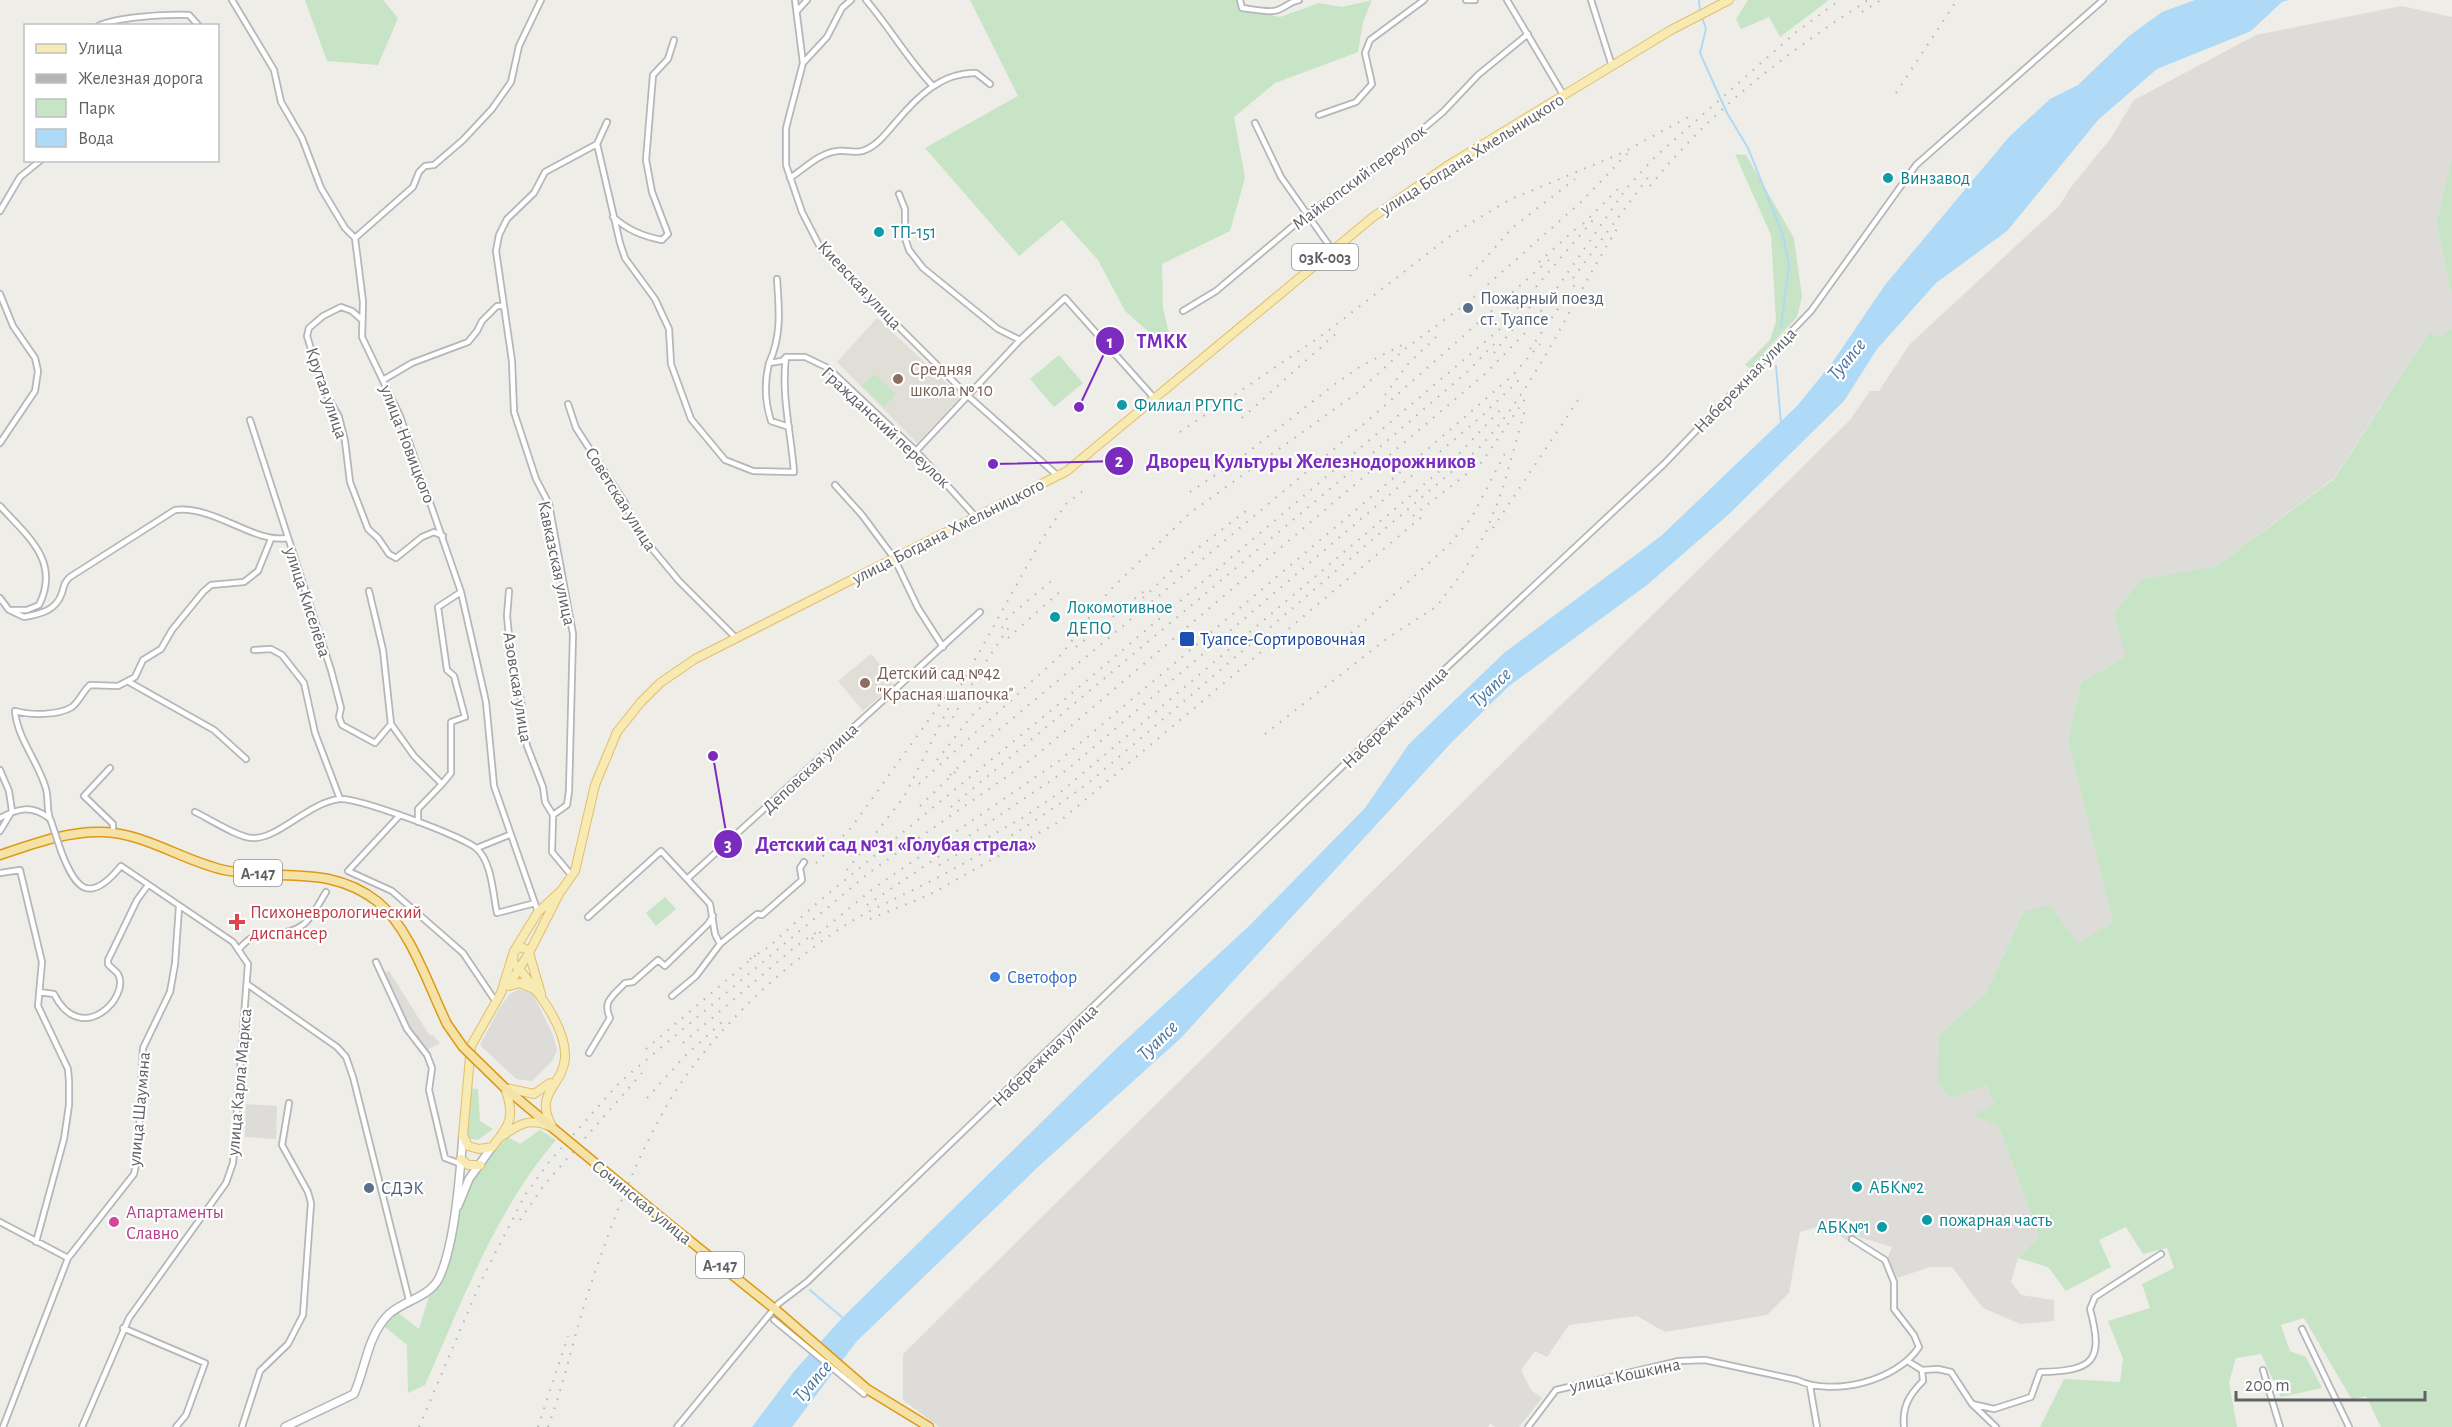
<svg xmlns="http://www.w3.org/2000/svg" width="2452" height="1427" font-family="'Alegreya Sans',sans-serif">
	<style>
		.industrial { fill: #dedcd9 }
		.education { fill: #e1ded8 }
		.green { fill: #c7e4c6 }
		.water { fill: #aedaf7 }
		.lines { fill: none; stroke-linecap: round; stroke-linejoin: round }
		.stream { stroke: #aedaf7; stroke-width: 2 }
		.minor-casing { stroke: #b4b6ba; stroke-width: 8 }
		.secondary-casing { stroke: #b3b5ba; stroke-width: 10 }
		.primary-casing { stroke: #e4be6a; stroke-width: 10 }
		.trunk-casing { stroke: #de9917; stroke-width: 11 }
		.minor { stroke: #fff; stroke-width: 4.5 }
		.secondary { stroke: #fff; stroke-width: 7 }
		.primary { stroke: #f7eab3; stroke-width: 8 }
		.trunk { stroke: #f5e2a6; stroke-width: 8 }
		.rail { stroke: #b4b5b5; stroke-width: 2; stroke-dasharray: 1.5 8; stroke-linecap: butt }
		.minor-bridge-casing { stroke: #b4b6ba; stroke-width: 8; stroke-linecap: butt }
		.trunk-bridge-casing { stroke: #de9917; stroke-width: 11; stroke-linecap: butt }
		.minor-bridge { stroke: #fff; stroke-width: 4.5 }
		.trunk-bridge { stroke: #f5e2a6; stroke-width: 8 }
		.culture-dot { fill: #0f9aa8; stroke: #fff; stroke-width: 2 }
		.service-dot { fill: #5c6f8a; stroke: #fff; stroke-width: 2 }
		.education-dot { fill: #8d6e63; stroke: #fff; stroke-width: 2 }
		.transit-dot { fill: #1a4fb4; stroke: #fff; stroke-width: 2 }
		.health-dot { fill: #e0444e; stroke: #fff; stroke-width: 2 }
		.shop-dot { fill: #3f7fe0; stroke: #fff; stroke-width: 2 }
		.hotel-dot { fill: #d1479c; stroke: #fff; stroke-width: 2 }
		.labels { text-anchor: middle; stroke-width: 4.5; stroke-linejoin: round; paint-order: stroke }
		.shield { fill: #fff; stroke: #8e9093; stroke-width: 1.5 }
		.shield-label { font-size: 16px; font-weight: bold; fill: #5e6165 }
		.street-label { font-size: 18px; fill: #5e6165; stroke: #fff }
		.culture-label { font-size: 18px; fill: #0d838f; stroke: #fff; text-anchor: start }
		.service-label { font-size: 18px; fill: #4e5e75; stroke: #fff; text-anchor: start }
		.education-label { font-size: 18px; fill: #785e54; stroke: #fff; text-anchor: start }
		.transit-label { font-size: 18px; fill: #164399; stroke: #fff; text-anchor: start }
		.health-label { font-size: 18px; fill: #be3a42; stroke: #fff; text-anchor: start }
		.shop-label { font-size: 18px; fill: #366cbe; stroke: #fff; text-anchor: start }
		.hotel-label { font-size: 18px; fill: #b23c85; stroke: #fff; text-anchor: start }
		.water-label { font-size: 20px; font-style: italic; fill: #49769f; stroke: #fff }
		.leader { fill: none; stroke: #7b2cbf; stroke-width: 2 }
		.callout-dot { fill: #7b2cbf; stroke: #fff; stroke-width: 2 }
		.mark-label { font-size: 18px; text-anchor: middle; font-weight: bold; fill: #fff }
		.callout-label { font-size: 20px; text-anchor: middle; font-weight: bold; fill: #7b2cbf; stroke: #fff; stroke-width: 4.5; stroke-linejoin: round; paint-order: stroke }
	</style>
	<rect width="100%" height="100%" fill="#efede7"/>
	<!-- industrial -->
	<path class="industrial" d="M2402,6L2452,17V158L2436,223L2452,296V328L2441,337L2429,332L2334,478L2216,566L2142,579L2126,657L2081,682L2068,740L2113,922L2078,943L2050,906L2024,911L1986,993L1939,1035L1951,1098L1986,1086L1994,1104L1973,1115L1999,1127L2039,1236L2018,1258L2011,1282L2021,1295L2054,1300V1321L2020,1324L1983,1308L1952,1267H1930L1897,1278L1888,1257L1892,1247L1856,1236L1849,1242L1825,1225L1800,1232L1789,1293L1767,1315L1665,1332L1637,1316L1569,1325L1547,1357L1535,1351L1521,1370L1531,1390L1542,1398L1519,1427H1495L1490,1423L1488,1427H939L903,1400V1354L1850,420L1870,391H1879L1909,345L2060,205L2071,187L2111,138L2134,100L2256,35Z
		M389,971L430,1036L433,1035L440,1043L427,1050L410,1028L384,976V973Z
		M519,989L532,992L553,1035L557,1050L553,1060L532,1081L516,1079L480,1045L500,1007L510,994Z
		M246,1104L277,1106L276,1139L245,1137Z"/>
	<!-- education -->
	<path class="education" d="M877,318L961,396L917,443L837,362Z
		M871,654L887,672L884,675L893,685L863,711L838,681Z"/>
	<!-- green -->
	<path class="green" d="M305,0H383L398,18L378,65L327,61Z
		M970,0H1242L1244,10L1280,17L1319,3L1342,7L1372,0L1363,22L1358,52L1275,83L1234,117L1245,178L1230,231L1162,264L1163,308L1170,338L1160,342L1125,311L1098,260L1062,220L1019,256L925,148L1018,96Z
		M1748,0H1829L1780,37L1769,17L1741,29L1736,19Z
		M1735,154L1746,155L1794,238L1802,297L1797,317L1750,368L1745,365L1770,340L1776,321L1771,235Z
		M2452,158V296L2436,223Z
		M2452,328V1427H2381L2366,1396L2352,1400L2304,1318L2281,1325L2290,1351L2306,1357L2322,1388L2281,1397L2261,1354L2236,1358L2229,1382L2237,1427H2040L2064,1379L2120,1382L2123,1359L2108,1321L2150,1308L2142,1284L2174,1268L2167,1248L2143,1254L2126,1227L2099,1240L2111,1267L2066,1291L2048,1267L2018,1258L2039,1236L1999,1127L1972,1115L1994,1104L1986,1086L1951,1098L1938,1084L1939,1035L1986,993L2024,911L2050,905L2078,943L2113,922L2068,740L2081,682L2126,657L2114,613L2142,579L2216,566L2334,479L2429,332L2441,337Z
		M1059,355L1083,383L1054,407L1030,379Z
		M875,374L896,394L884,407L862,386Z
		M665,897L676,909L656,926L646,913Z
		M467,1088L478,1089L480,1121L493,1129L478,1140L466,1138Z
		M540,1130L556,1140C495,1211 463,1300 425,1385L408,1393L407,1345L384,1326L397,1312L419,1329L429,1296L442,1279L458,1215L472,1180L491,1154L508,1137L520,1144Z"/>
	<!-- water -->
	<path class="water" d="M2195,0H2289L2282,2L2251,31L2157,69L2099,119L2007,231L1936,283L1877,349L1844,401L1728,515L1647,585L1509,686L1451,743L1181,1038L1038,1167L857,1341L792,1427H752L795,1370L843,1317L1117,1048L1249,926L1365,808L1409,744L1504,653L1661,536L1797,406L1832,363L1885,285L2009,137L2050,99L2078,85L2129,36L2162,12Z"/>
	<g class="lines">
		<!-- stream -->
		<path class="stream" d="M1699,0L1700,12
			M1702,17L1706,29L1700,53L1727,113L1748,148L1783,235L1789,266L1781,326
			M1776,366L1781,423
			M810,1290L844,1319"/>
		<!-- minor casing -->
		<g class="minor-casing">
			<path id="minor" d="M232,0L274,70L281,102L302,138L321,188L345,228L355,238L363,302L362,337L400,416L461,592L486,702L494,786L538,912
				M795,0L803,63L786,128V165L802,212L821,249L968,396L1058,476
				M866,0C890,28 908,60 933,86
				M1240,0L1242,8C1252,9 1263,12 1273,11C1282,11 1288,2 1299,0
				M1466,0H1475
				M1507,0L1564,96
				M1591,0L1612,66
				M797,11L807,0
				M98,26C116,17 168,14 189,15L199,26
				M803,63L827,37L842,8L851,0
				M1319,115L1356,102L1372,84L1365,53L1370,40L1424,0
				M607,122L597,144L620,243L625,258L655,299L669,329L671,364L691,419L725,460L753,471L794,472C791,433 781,395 786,357H805L828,368L916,451L975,516
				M1255,123L1281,177L1333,251
				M790,178C805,168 819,153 838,151C846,150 858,154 865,150C878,145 887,132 896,122C917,97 942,72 976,73L990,84
				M899,194L905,209V238L909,250L923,268L998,329L1020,340
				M0,211L20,177L41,160
				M613,217C628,230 642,236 662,240L668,234L652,192L646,160L653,75L668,59L674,40
				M355,238L413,187L419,172L425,166L434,165L463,140L492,109L511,82L519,46L541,0
				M777,279C779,308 782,336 769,363L782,361L786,357
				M0,294L13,326L35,358L38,371L35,391L0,443
				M1183,311L1216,291L1305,216L1398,150L1443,112L1478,75L1528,34
				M362,320L352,311L341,307L323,316L309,328L307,336L323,388L339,417L345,441L350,482L368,529L378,538L389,554L396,558L422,537L434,532L443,536
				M769,363C764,383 765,402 771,421L789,427
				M383,380L412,363L468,342L477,331L482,321L497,306H504
				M568,404L576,428L625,503L639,533L679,581L736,638
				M250,420L331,670L341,708L339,717L342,725L375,743L391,724
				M916,451L1020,340L1065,298L1155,399
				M835,485L862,515L894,558L918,608L943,647
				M0,506C27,536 61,561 39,605L27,610H11
				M369,591L383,650L391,724L414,756L442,784L418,809V822
				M509,591L507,616L512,666L521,700L523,727L527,746L543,787L545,802L553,815
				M0,598L9,610L24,617C40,614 56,611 62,593C64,586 64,582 70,577L175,510C214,505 255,544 287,538
				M254,650L271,649L282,655L304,683L315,733L340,799
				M129,682L214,730L246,759
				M110,768L84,796L113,824V833
				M0,770L9,791L12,811L0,831
				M442,784L451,773V722L465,717L454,676L447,670L438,607L461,592
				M195,812C210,819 237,837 252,838C277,840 308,803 339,799C357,797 462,836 476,848C492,861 493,895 497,913L535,903
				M400,815L348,871L392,891L463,953L496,1002
				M0,818C19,808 31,805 49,818
				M51,821C46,812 49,800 46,789C39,763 17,738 15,711C29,715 58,716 72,707C79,702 83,691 90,685L118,686L135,677L143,660L161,649L172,630L203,592L211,585L244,582L258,571L271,539
				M477,848L509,835
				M61,851C76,891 90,904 121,866L233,942L248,964L233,1163L226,1183L129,1318L82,1427
				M0,873L20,870L42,962L38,1006L68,1069L69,1081V1105L64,1139L36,1242
				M572,876L552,852L553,815L567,805L569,791L573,634L549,504L536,479L514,412L512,361L496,251L499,235L507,219L534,193L545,172L597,144
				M687,879L710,904L715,934L720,944
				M588,917L661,851L687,879L980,612
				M239,949C264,920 279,943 304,924C313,916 319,903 326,892
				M376,962L407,1029L427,1055L432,1068L429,1090L445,1158L461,1164
				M247,984L337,1047L346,1057L353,1077L409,1300
				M39,992L54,994C81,1048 131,997 118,974C116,971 110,967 108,964V960L137,900L148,885
				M672,996L696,976L720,944L757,914L762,915L802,880L800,868L804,862
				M589,1053L610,1018C602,1001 613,996 625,983L633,982L658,960L665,966L708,924L713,916
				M0,1222L68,1258
				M774,1320L864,1394
				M123,1328L205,1363L186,1415L176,1427
				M2302,1329L2349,1427
				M1922,1370L1938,1369L1951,1372L1972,1404L1996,1427
				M2263,1370L2280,1427
				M1810,1386L1817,1427
				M1972,1404L1994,1409L2031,1397L2040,1372C2094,1371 2104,1361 2090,1309L2095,1297L2161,1254
				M3,1427L68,1258L134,1174L138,1155L143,1048L170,992L175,964L179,907
				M242,1427L260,1371L288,1344L303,1315L311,1203L308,1192L282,1145L289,1103
				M677,1427L778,1304L807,1282L1380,730L1664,464L1811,311L1916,165L2103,0
				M1528,1427L1556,1390L1679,1361L1705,1360L1797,1380C1833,1397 1897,1381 1919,1347L1914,1335L1894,1309V1282L1885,1260L1852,1239
				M1904,1427C1902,1407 1909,1395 1923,1381L1922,1370L1909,1362"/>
		</g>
		<!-- secondary casing -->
		<g class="secondary-casing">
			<path id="secondary" d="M458,1206L469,1179L492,1147
				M285,1427L354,1394C366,1367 367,1336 389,1314C404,1301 428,1297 438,1280C455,1247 460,1173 463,1135"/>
		</g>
		<!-- primary casing -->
		<g class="primary-casing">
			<path id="primary" d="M509,985L529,953L528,950L521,947L514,951L513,962C533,985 567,1026 565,1058C563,1086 533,1093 552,1126
				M509,986L520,983L534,989
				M541,994L529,953L560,892
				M505,1088C515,1116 511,1124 492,1147L479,1149L468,1146L463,1135L471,1046L501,993L514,951L538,912L561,891L575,871L595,785L617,732L641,702L660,683L695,659L1067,471L1373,217L1447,166L1671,30L1729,0
				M506,1088L534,1094L550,1083
				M502,1136C518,1125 530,1117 549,1126
				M461,1159L468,1165H480"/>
		</g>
		<!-- trunk casing -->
		<g class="trunk-casing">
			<path id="trunk" d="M0,855C33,844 67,831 102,832C145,833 183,861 224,870C280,882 328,863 378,902C410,928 429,987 447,1024
				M505,1088L554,1129
				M664,1220L776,1310L867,1389L929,1427"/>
		</g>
		<!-- minor -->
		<use href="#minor" class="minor"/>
		<!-- secondary -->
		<use href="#secondary" class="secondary"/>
		<!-- primary -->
		<use href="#primary" class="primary"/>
		<!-- trunk -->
		<use href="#trunk" class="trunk"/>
		<!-- rail -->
		<path class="rail" d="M1862,12L1881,0
			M1896,93L1957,0
			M1650,186C1713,108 1785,54 1868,0
			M1583,224L1619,188
			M1539,262L1579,226
			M1470,276L1512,228L1575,179
			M1573,278L1652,172
			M1530,349L1578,280
			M1494,353L1540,294
			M1385,395L1408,364L1438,335
			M1242,418L1340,330
			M1180,432L1324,334L1454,233L1509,200L1622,153L1690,116
			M1190,492L1238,460L1335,384L1361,366L1402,345
			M1413,516L1482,462L1527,396
			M1493,528L1578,400
			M1143,598L1185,558L1246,511
			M1002,628L1007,618L1055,578
			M1351,633L1449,545L1472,517L1505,453
			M1008,638L1064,588
			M1076,647L1148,588
			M981,669L1011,624
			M948,726L984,663
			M1265,734L1389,637L1436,607L1463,572L1486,532L1502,491L1525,410
			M937,760L974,713L996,695
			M950,775L987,740L1372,417L1550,259
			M919,784L1062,654L1109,591L1190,513L1357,393L1405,349L1467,303L1580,203L1628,153
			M920,806L957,770
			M951,807L1380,447L1467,372L1494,344
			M816,863L851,828L953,686
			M939,865L1024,817L1062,791L1454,459L1503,407
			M847,870L904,797L951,703L1042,539L1066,504L1088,487
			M867,905L1068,769L1483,415L1522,377
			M870,919L931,894L1060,821L1424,515
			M812,939L874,888L1059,761L1429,448L1512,376L1540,344
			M773,943L817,903L1065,699L1500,329L1593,220
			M750,959L773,944
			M683,1043L796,946L817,932
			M646,1049L756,955
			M647,1098L685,1056L723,1021
			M520,1220L544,1185L642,1073
			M419,1427L482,1279L525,1195L549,1162L620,1082L870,872L1032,759L1486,373L1527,331L1626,189L1655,157L1795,33L1840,0
			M538,1427L568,1336
			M548,1427C564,1384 573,1340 587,1296C609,1230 634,1161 670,1100C712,1031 788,959 857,918C880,905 904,895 927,883C985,853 1040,820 1092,780L1477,450C1537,387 1571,302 1617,229"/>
		<!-- minor-bridge casing -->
		<g class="minor-bridge-casing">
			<path id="minor-bridge" d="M51,821L61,851"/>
		</g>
		<!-- trunk-bridge casing -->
		<g class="trunk-bridge-casing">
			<path id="trunk-bridge" d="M447,1024L463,1047L505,1088
				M554,1129L664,1220"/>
		</g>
		<!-- minor-bridge -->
		<use href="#minor-bridge" class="minor-bridge"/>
		<!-- trunk-bridge -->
		<use href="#trunk-bridge" class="trunk-bridge"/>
	</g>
	<!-- markers -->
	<g class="culture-dot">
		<circle cx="1888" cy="178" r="6"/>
		<circle cx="879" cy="232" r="6"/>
		<circle cx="1122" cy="405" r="6"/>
		<circle cx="1055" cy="617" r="6"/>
		<circle cx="1857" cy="1187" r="6"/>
		<circle cx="1927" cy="1220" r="6"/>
		<circle cx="1882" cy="1227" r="6"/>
	</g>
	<g class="service-dot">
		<circle cx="1468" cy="308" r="6"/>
		<circle cx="369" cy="1188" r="6"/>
	</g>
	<g class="education-dot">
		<circle cx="898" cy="379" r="6"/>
		<circle cx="865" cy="683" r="6"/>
	</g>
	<rect class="transit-dot" x="1179" y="631" width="16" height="16" rx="3"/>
	<path class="health-dot" d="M234 913h6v6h6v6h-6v6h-6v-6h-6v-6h6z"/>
	<circle class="shop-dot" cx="995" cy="977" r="6"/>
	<circle class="hotel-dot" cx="114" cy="1222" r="6"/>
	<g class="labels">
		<!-- shield labels -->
		<g class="shield">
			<rect x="1292" y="244" width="66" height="26" rx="4.5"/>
			<rect x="234" y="860" width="48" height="26" rx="4.5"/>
			<rect x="696" y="1252" width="48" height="26" rx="4.5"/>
		</g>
		<g class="shield-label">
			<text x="1325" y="263">03К-003</text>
			<text x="258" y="879">А-147</text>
			<text x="720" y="1271">А-147</text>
		</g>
		<!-- street labels -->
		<g class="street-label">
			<text transform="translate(1472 154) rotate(-32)" y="6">улица Богдана Хмельницкого</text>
			<text transform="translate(1359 177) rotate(-37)" y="6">Майкопский переулок</text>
			<text transform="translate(860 285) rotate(47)" y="6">Киевская улица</text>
			<text transform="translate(1745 380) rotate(-46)" y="6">Набережная улица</text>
			<text transform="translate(327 393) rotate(71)" y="6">Крутая улица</text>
			<text transform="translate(886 427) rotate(43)" y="6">Гражданский переулок</text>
			<text transform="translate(408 444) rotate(69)" y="6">улица Новицкого</text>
			<text transform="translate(621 499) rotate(58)" y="6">Советская улица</text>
			<text transform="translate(948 531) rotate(-27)" y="6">улица Богдана Хмельницкого</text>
			<text transform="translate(557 563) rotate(78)" y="6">Кавказская улица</text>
			<text transform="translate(308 602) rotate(72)" y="6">улица Киселёва</text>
			<text transform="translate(518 687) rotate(81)" y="6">Азовская улица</text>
			<text transform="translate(1395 717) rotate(-44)" y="6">Набережная улица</text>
			<text transform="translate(810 768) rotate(-43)" y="6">Деповская улица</text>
			<text transform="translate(1045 1055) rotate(-44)" y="6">Набережная улица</text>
			<text transform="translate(239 1082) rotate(-85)" y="6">улица Карла Маркса</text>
			<text transform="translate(139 1109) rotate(-85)" y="6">улица Шаумяна</text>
			<text transform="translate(642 1202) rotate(39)" y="6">Сочинская улица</text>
			<text transform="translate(1625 1375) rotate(-12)" y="6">улица Кошкина</text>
		</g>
		<!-- culture labels -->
		<g class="culture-label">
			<text x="1900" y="184">Винзавод</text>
			<text x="891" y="238">ТП-151</text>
			<text x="1134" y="411">Филиал РГУПС</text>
			<text x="1067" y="613">Локомотивное<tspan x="1067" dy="21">ДЕПО</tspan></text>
			<text x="1869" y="1193">АБК№2</text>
			<text x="1939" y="1226">пожарная часть</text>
			<text x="1870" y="1233" text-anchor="end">АБК№1</text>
		</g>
		<!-- service labels -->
		<g class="service-label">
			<text x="1480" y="304">Пожарный поезд<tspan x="1480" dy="21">ст. Туапсе</tspan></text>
			<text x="381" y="1194">СДЭК</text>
		</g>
		<!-- education labels -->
		<g class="education-label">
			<text x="910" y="375">Средняя<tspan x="910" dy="21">школа № 10</tspan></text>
			<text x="877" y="679">Детский сад №42<tspan x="877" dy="21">"Красная шапочка"</tspan></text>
		</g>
		<!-- transit labels -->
		<g class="transit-label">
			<text x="1200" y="645">Туапсе-Сортировочная</text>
		</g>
		<!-- health labels -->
		<g class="health-label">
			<text x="250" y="918">Психоневрологический<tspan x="250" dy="21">диспансер</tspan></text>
		</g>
		<!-- shop labels -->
		<g class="shop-label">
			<text x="1007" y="983">Светофор</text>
		</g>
		<!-- hotel labels -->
		<g class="hotel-label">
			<text x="126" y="1218">Апартаменты<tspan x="126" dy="21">Славно</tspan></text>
		</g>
		<!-- water labels -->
		<g class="water-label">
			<text transform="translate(1846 359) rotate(-50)" y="7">Туапсе</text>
			<text transform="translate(1490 687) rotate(-43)" y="7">Туапсе</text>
			<text transform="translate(1157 1040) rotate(-44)" y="7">Туапсе</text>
			<text transform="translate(812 1381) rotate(-49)" y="7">Туапсе</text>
		</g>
	</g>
	<!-- callouts -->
	<path class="leader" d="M1079 407L1110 341M993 464L1119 461M713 756L728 844"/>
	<g class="callout-dot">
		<circle cx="1079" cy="407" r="6"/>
		<circle cx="993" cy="464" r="6"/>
		<circle cx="713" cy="756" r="6"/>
		<circle cx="1110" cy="341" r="15"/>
		<circle cx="1119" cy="461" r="15"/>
		<circle cx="728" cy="844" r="15"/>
	</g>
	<g class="mark-label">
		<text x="1110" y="348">1</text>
		<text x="1119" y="467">2</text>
		<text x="728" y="851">3</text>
	</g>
	<g class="callout-label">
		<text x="1162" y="348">ТМКК</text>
		<text x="1311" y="468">Дворец Культуры Железнодорожников</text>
		<text x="896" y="851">Детский сад №31 «Голубая стрела»</text>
	</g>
	<!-- legend -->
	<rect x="24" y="24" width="195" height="138" fill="#ffffff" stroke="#bfc0c1" stroke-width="1.5"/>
	<rect x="36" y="44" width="30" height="9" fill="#f7eab3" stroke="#bfc0c1" stroke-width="1.5"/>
	<text x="78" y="54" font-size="18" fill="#5e6165">Улица</text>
	<rect x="36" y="74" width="30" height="9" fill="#b4b5b5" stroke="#bfc0c1" stroke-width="1.5"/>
	<text x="78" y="84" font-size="18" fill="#5e6165">Железная дорога</text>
	<rect x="36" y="99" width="30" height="18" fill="#c7e4c6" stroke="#bfc0c1" stroke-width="1.5"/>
	<text x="78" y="114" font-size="18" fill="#5e6165">Парк</text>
	<rect x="36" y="129" width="30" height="18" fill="#aedaf7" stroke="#bfc0c1" stroke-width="1.5"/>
	<text x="78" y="144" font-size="18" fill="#5e6165">Вода</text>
	<!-- scale -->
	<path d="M2236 1391v9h189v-9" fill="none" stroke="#5e6165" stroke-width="3"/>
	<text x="2245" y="1391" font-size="18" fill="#5e6165" stroke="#ffffff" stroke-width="4.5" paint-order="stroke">200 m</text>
</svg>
